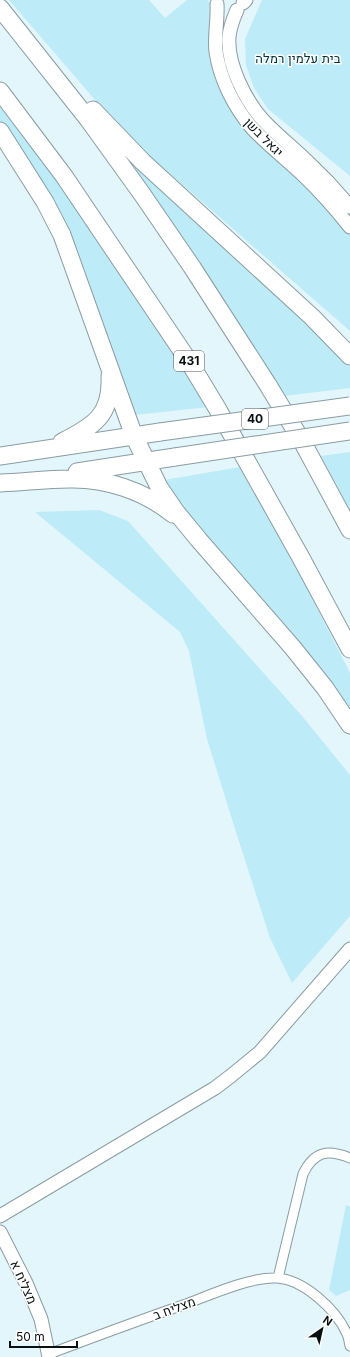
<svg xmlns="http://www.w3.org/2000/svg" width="350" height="1357" font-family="Inter,Heebo,sans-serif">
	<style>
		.green { fill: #beebf8 }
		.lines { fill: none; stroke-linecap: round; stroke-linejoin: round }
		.street-casing { stroke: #899ca2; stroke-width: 11 }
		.secondary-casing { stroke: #899ca2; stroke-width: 15 }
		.highway-casing { stroke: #899ca2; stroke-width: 19 }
		.street { stroke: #fff; stroke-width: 9 }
		.secondary { stroke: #fff; stroke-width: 13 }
		.highway { stroke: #fff; stroke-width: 17 }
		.highway-bridge-casing { stroke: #899ca2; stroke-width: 19; stroke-linecap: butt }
		.highway-bridge { stroke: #fff; stroke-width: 17 }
		.labels { text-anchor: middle; stroke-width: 3; stroke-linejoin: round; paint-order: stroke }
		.shield { fill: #fff; stroke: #525758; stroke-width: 1 }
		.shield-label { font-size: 12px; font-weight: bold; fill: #080f10 }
		.park-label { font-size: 13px; fill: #04323c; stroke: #fff }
		.street-label { font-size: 13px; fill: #080f10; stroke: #fff }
	</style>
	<rect width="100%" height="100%" fill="#e2f6fc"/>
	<!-- green -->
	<path class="green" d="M9,0H149L165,18L187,0H208L214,14L217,75L279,161L325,204L350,235V331L137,145L102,108Z
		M262,0H350V176L268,109L254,88L246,65L245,39Z
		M0,103L66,194L209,407L134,415L66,228L0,123Z
		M132,158L341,355L350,367V388L284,396L129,168Z
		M350,452V510L321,456Z
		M240,467L301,577L350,673V716L198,528L164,480Z
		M99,510L128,521L302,716L350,775V916L292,983L270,938L236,832L207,739L189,651L180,632L35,512Z
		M346,1205L350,1207V1290L336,1296L329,1290Z"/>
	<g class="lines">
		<!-- street casing -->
		<g class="street-casing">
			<path id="street" d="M278,1278L303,1174C314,1151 328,1149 350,1158
				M49,1354C94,1337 140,1320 186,1304C210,1295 250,1277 276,1278C303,1279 336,1309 347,1334C349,1338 349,1342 350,1346"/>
		</g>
		<!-- secondary casing -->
		<g class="secondary-casing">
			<path id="secondary" d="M243,3L246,0
				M217,4C218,20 214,36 216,52C220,79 234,107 252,128C267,144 285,158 301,173C319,190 335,208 350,227
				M237,10C233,19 230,27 229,37C227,64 245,100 263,120C278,136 295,149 310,164C324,177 338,192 350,207
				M0,1216L215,1088L232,1075L260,1052L350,949
				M0,1232L26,1283L41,1319L49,1357"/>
		</g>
		<!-- highway casing -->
		<g class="highway-casing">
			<path id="highway" d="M0,8L88,119L142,194L192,267L268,385L303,443L350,530
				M0,91L64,176L188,360L217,408L300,556L350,649
				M93,110L143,162L312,317L350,356
				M0,131L45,202L62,235L134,436L159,487L176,512L199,540L293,648L325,688L350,725
				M62,442C94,426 112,415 110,376
				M0,456L160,432
				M77,472L175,457
				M1,483C24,482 47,479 69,479C106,478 144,491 173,514"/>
		</g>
		<!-- street -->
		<use href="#street" class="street"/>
		<!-- secondary -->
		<use href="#secondary" class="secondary"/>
		<!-- highway -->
		<use href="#highway" class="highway"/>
		<!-- highway-bridge casing -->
		<g class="highway-bridge-casing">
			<path id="highway-bridge" d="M160,432L350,406
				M175,457L350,431"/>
		</g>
		<!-- highway-bridge -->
		<use href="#highway-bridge" class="highway-bridge"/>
	</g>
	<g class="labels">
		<!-- shield labels -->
		<g class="shield">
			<rect x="174" y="351" width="30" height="20" rx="3"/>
			<rect x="242" y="409" width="26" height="20" rx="3"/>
		</g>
		<g class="shield-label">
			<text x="189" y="365">431</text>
			<text x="255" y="423">40</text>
		</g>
		<!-- park labels -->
		<g class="park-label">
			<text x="298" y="63">בית עלמין רמלה</text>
		</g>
		<!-- street labels -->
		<g class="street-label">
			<text transform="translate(264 137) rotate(45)" y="5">יגאל בשן</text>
			<text transform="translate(24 1282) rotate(66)" y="5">מצליח א</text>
			<text transform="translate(174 1308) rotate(-20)" y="5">מצליח ב</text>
		</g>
	</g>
	<!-- north arrow -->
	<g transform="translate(322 1329) rotate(34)" stroke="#ffffff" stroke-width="3" paint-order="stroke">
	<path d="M0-3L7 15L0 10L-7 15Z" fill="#080f10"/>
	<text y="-6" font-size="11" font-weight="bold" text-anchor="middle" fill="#080f10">N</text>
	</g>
	<!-- scale -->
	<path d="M10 1341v6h67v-6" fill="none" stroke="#080f10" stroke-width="2"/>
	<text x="16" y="1341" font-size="12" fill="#080f10" stroke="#ffffff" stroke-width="3" paint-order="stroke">50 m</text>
</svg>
